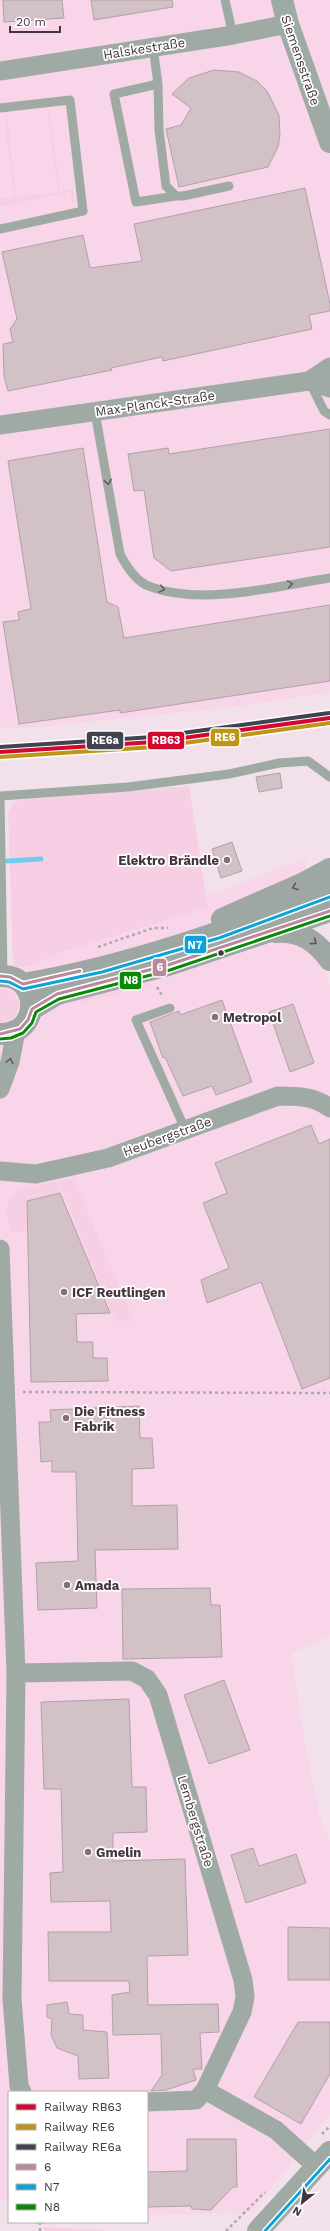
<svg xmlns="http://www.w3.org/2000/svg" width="330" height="2231" font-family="'Work Sans',sans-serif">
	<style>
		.built { fill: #f8d5e8 }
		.green { fill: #f6cfe4 }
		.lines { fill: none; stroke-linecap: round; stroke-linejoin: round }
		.stream { stroke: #71ccee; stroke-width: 5 }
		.building { fill: #d2c2c7; stroke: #b1a1a7 }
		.path { stroke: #acabac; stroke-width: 2.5; stroke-dasharray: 3 3; stroke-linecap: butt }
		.service { stroke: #9faaa4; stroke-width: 9 }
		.minor { stroke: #9faaa4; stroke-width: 19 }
		.tertiary { stroke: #9faaa4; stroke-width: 22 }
		.secondary { stroke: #9ea7a4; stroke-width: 22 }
		.bus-1-casing { stroke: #fff; stroke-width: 6 }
		.bus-2-casing { stroke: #fff; stroke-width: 6 }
		.bus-3-casing { stroke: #fff; stroke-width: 6 }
		.bus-1 { stroke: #b98a9c; stroke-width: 3 }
		.bus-2 { stroke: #0ea3d8; stroke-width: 3 }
		.bus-3 { stroke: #088a08; stroke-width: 3 }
		.rail-1-casing { stroke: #fff; stroke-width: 7 }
		.rail-2-casing { stroke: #fff; stroke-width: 7 }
		.rail-3-casing { stroke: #fff; stroke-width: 7 }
		.rail-1 { stroke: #d30730; stroke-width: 4 }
		.rail-2 { stroke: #bd9618; stroke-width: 4 }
		.rail-3 { stroke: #424351; stroke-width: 4 }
		.oneway { stroke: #645e62 }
		.oneway2 { stroke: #60575d }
		.poi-dot { fill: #82717a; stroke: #fff; stroke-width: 1.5 }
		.bus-dot { fill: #45353e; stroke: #fff; stroke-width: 1.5 }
		.labels { text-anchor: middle; stroke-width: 3.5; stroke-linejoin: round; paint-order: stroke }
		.street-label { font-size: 13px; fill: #45353e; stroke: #fff }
		.poi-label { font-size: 13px; font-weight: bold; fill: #45353e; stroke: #fff; text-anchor: start }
		.line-badge { stroke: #fff; stroke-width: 1.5 }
		.badge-label { font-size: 11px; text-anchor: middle; font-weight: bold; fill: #fff }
	</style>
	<rect width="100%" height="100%" fill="#f2e1ea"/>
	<!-- built -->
	<path class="built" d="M0,0H330V692L240,706L38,727L0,729Z
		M305,858L315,951L323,964L330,986V1636L291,1653L306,1750L320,1817L330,1841V2114L252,2212L147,2215V2092H9V2201H0V972L13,966H29Z"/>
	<!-- green -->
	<path class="green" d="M50,110L60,191L73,190L74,204L73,205L70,192L0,207V199L14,197L4,115H7L16,197L58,192L47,111Z
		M189,786L208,907L68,950L29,966H13L8,812L12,805L18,800Z
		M152,983V985L81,1002L80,1000Z
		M0,989C11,990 17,995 19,1006L14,1018L0,1023Z
		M73,1178L134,1321H115L59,1182Z
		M57,1182L60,1193L27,1201V1232H10C9,1225 6,1214 7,1207C10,1186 41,1185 57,1182Z
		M44,2227L103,2230L104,2231H44Z"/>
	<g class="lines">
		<!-- stream -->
		<path class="stream" d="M7,861L41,859"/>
	</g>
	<!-- building -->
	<path class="building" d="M3,0H62L64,18L4,22Z
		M91,0H172L173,7L94,20Z
		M214,70L239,72L257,81L267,91L279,115L280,135L278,147L268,167L179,187L166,129L181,125L191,108L172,94L189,78Z
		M305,188L330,304V311L309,315L312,329L163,361L162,357L111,368L112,370L8,391L4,376L3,344L13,342L10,329L17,319L2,252L83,235L90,268L142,261L134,224Z
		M330,429V547L171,571L154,558L144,490L134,491L128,454L168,448L169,454Z
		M83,448L107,602L118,607L124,638L330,605V681L120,713V710L19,724L3,622L19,620L18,612L31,609L8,461Z
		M280,773L282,788L259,792L256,777Z
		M232,842L242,871L221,878L212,849Z
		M222,1000L252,1082L216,1095L212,1086L183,1096L165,1057L163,1058L150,1022L179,1011L180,1015Z
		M293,1004L314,1063L290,1072L269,1012Z
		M311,1125L319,1144L330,1139V1378L302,1389L261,1282L207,1303L201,1280L229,1268L203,1203L227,1193L215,1163Z
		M60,1193L110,1313L76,1314L77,1342H93V1358H107L108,1381L31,1382L27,1201Z
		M139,1406L140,1438H152L154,1468L132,1469V1506L177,1505L178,1549L95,1550L97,1608L38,1610L36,1563L78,1561L76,1472H52V1461L41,1462L39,1422H51L50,1410Z
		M210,1588L211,1605H220L222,1657L123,1659L122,1589Z
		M224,1680L250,1750L209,1764L184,1695Z
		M129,1699L132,1787H146L147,1832L113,1833V1861L185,1859L188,1955L147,1956L148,2005L218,2004L219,2032L200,2033L202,2069H193L196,2080L166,2090L151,2091L162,2075L161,2034L113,2035L112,1995L130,1992L129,1981H49L48,1932H111L110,1901L51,1902L50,1873L63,1872L61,1789H44L41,1702Z
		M253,1848L259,1866L296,1854L306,1883L246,1903L231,1855Z
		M288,1927L330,1928V1980H288Z
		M67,2002L69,2014L83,2015V2030L107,2032L109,2078L79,2079L78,2056L57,2048L51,2035L52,2019L47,2017V2005Z
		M298,2022H330V2074L301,2124L254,2097Z
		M187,2139H236L237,2187H233L211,2210L192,2209L191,2206L147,2207V2172L187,2171Z"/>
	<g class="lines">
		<!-- path -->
		<path class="path" d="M98,947L153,928H168
			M157,987L163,997
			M23,1392L330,1393
			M322,2134L330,2126
			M40,2222V2231
			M226,2231L265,2192"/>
		<!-- service -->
		<path class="service" d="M225,0L233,35
			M153,47L158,84L159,130L166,186L176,196H183L229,186
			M158,84L114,94L136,202L176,196
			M0,108L70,100L83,211L0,229
			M310,383L324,411L330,415
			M95,412L120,554C127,567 136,582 151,587C203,606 276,586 330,578
			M0,796L3,976
			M1,796L128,787L229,774L279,763L308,761L330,777
			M170,1008L136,1020L185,1129"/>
		<!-- minor -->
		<path class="minor" d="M0,71L233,35L288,24
			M309,381L330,388
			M0,425L309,381L330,367
			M0,1089L10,1062L16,1031
			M0,1171L36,1174L108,1158L278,1096C297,1096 314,1096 330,1108
			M0,1249L16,1673L12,1999L19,2086L22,2092
			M16,1673L132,1671L147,1679L158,1695L243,1980L245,1997L242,2012L205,2090L196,2100L147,2102
			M205,2090L276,2130L317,2167"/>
		<!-- tertiary -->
		<path class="tertiary" d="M282,0L288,24L330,142
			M258,2231L330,2152"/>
		<!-- secondary -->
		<path class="secondary" d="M222,919L304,883L330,869
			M275,932C300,930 316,941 330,960
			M0,976C40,973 43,1035 0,1034
			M23,984C126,967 232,929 330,892
			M32,1009L57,994L168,965L330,911"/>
		<!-- bus-1 casing -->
		<g class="bus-1-casing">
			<path id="bus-1" d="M0,976L10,977L23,984L80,971
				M0,1034L20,1029L28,1020L32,1009L57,994L168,965L330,911"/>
		</g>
		<!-- bus-2 casing -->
		<g class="bus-2-casing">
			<path id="bus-2" d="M0,981L9,982L23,989L102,972L219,938L330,897
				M265,2231L330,2159"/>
		</g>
		<!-- bus-3 casing -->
		<g class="bus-3-casing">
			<path id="bus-3" d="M0,1039L11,1038L23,1033L32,1023L36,1012L59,999L170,970L330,916"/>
		</g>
		<!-- bus-1 -->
		<use href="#bus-1" class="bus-1"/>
		<!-- bus-2 -->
		<use href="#bus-2" class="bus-2"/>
		<!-- bus-3 -->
		<use href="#bus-3" class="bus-3"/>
		<!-- rail-1 casing -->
		<g class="rail-1-casing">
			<path id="rail-1" d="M0,752L154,742L330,718"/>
		</g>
		<!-- rail-2 casing -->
		<g class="rail-2-casing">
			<path id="rail-2" d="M0,757L155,747L330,723"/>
		</g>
		<!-- rail-3 casing -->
		<g class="rail-3-casing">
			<path id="rail-3" d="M0,747L153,737L329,713"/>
		</g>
		<!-- rail-1 -->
		<use href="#rail-1" class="rail-1"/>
		<!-- rail-2 -->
		<use href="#rail-2" class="rail-2"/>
		<!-- rail-3 -->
		<use href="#rail-3" class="rail-3"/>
	</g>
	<!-- one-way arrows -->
	<defs><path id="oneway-chevron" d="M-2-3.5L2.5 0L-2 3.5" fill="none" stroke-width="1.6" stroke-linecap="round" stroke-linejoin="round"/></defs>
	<g class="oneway">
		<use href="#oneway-chevron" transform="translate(108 482) rotate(80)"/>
		<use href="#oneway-chevron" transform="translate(290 584) rotate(-9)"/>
		<use href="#oneway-chevron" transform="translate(162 589) rotate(12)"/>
		<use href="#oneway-chevron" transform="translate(10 1061) rotate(-76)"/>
	</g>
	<g class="oneway2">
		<use href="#oneway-chevron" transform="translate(295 887) rotate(157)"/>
		<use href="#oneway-chevron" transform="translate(314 942) rotate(37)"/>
	</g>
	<!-- markers -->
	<g class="poi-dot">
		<circle cx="227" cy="860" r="4"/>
		<circle cx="215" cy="1017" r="4"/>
		<circle cx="64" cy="1292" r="4"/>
		<circle cx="66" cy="1418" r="4"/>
		<circle cx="67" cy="1585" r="4"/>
		<circle cx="88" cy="1852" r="4"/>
	</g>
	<circle class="bus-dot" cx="221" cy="953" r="3.5"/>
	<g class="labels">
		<!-- street labels -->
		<g class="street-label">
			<text transform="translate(144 48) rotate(-9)" y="5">Halskestraße</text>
			<text transform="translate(301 60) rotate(71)" y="5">Siemensstraße</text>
			<text transform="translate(155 403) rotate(-8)" y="5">Max-Planck-Straße</text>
			<text transform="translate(167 1136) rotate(-20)" y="5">Heubergstraße</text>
			<text transform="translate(196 1821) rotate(73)" y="5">Lembergstraße</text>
		</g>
		<!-- poi labels -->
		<g class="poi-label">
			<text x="219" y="865" text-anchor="end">Elektro Brändle</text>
			<text x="223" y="1022">Metropol</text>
			<text x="72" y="1297">ICF Reutlingen</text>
			<text x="74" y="1416">Die Fitness<tspan x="74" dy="15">Fabrik</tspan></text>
			<text x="75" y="1590">Amada</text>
			<text x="96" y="1857">Gmelin</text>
		</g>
	</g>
	<g class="line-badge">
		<rect x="210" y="728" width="30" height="19" rx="4" fill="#bd9618"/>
		<rect x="86" y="731" width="38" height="19" rx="4" fill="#424351"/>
		<rect x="147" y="731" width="38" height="19" rx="4" fill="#d30730"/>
		<rect x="184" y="935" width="23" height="19" rx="4" fill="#0ea3d8"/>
		<rect x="152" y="958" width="15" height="19" rx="4" fill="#b98a9c"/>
		<rect x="119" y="971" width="23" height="19" rx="4" fill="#088a08"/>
	</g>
	<g class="badge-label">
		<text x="225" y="741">RE6</text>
		<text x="105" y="744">RE6a</text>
		<text x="166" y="744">RB63</text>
		<text x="195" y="949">N7</text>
		<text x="160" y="971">6</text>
		<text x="131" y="984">N8</text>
	</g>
	<!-- legend -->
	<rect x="8" y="2091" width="140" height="132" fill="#ffffff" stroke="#b5aeb2"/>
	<rect x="16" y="2104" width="20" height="6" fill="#d30730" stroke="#b5aeb2"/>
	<text x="44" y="2111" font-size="12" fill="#45353e">Railway RB63</text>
	<rect x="16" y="2124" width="20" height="6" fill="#bd9618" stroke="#b5aeb2"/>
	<text x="44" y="2131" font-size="12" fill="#45353e">Railway RE6</text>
	<rect x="16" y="2144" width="20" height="6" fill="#424351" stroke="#b5aeb2"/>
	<text x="44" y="2151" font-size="12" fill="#45353e">Railway RE6a</text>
	<rect x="16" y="2164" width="20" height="6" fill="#b98a9c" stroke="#b5aeb2"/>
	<text x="44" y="2171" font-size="12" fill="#45353e">6</text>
	<rect x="16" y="2184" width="20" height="6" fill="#0ea3d8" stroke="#b5aeb2"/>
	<text x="44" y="2191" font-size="12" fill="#45353e">N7</text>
	<rect x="16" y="2204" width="20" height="6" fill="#088a08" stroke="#b5aeb2"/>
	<text x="44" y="2211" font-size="12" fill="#45353e">N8</text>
	<!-- north arrow -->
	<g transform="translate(302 2203) rotate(210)" stroke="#ffffff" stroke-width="3" paint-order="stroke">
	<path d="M0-3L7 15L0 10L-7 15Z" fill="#45353e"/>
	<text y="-6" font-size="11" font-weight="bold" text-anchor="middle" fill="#45353e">N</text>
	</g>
	<!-- scale -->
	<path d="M10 26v6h50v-6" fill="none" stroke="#45353e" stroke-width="2"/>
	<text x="16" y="26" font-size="12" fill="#45353e" stroke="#ffffff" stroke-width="3" paint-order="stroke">20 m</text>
</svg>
